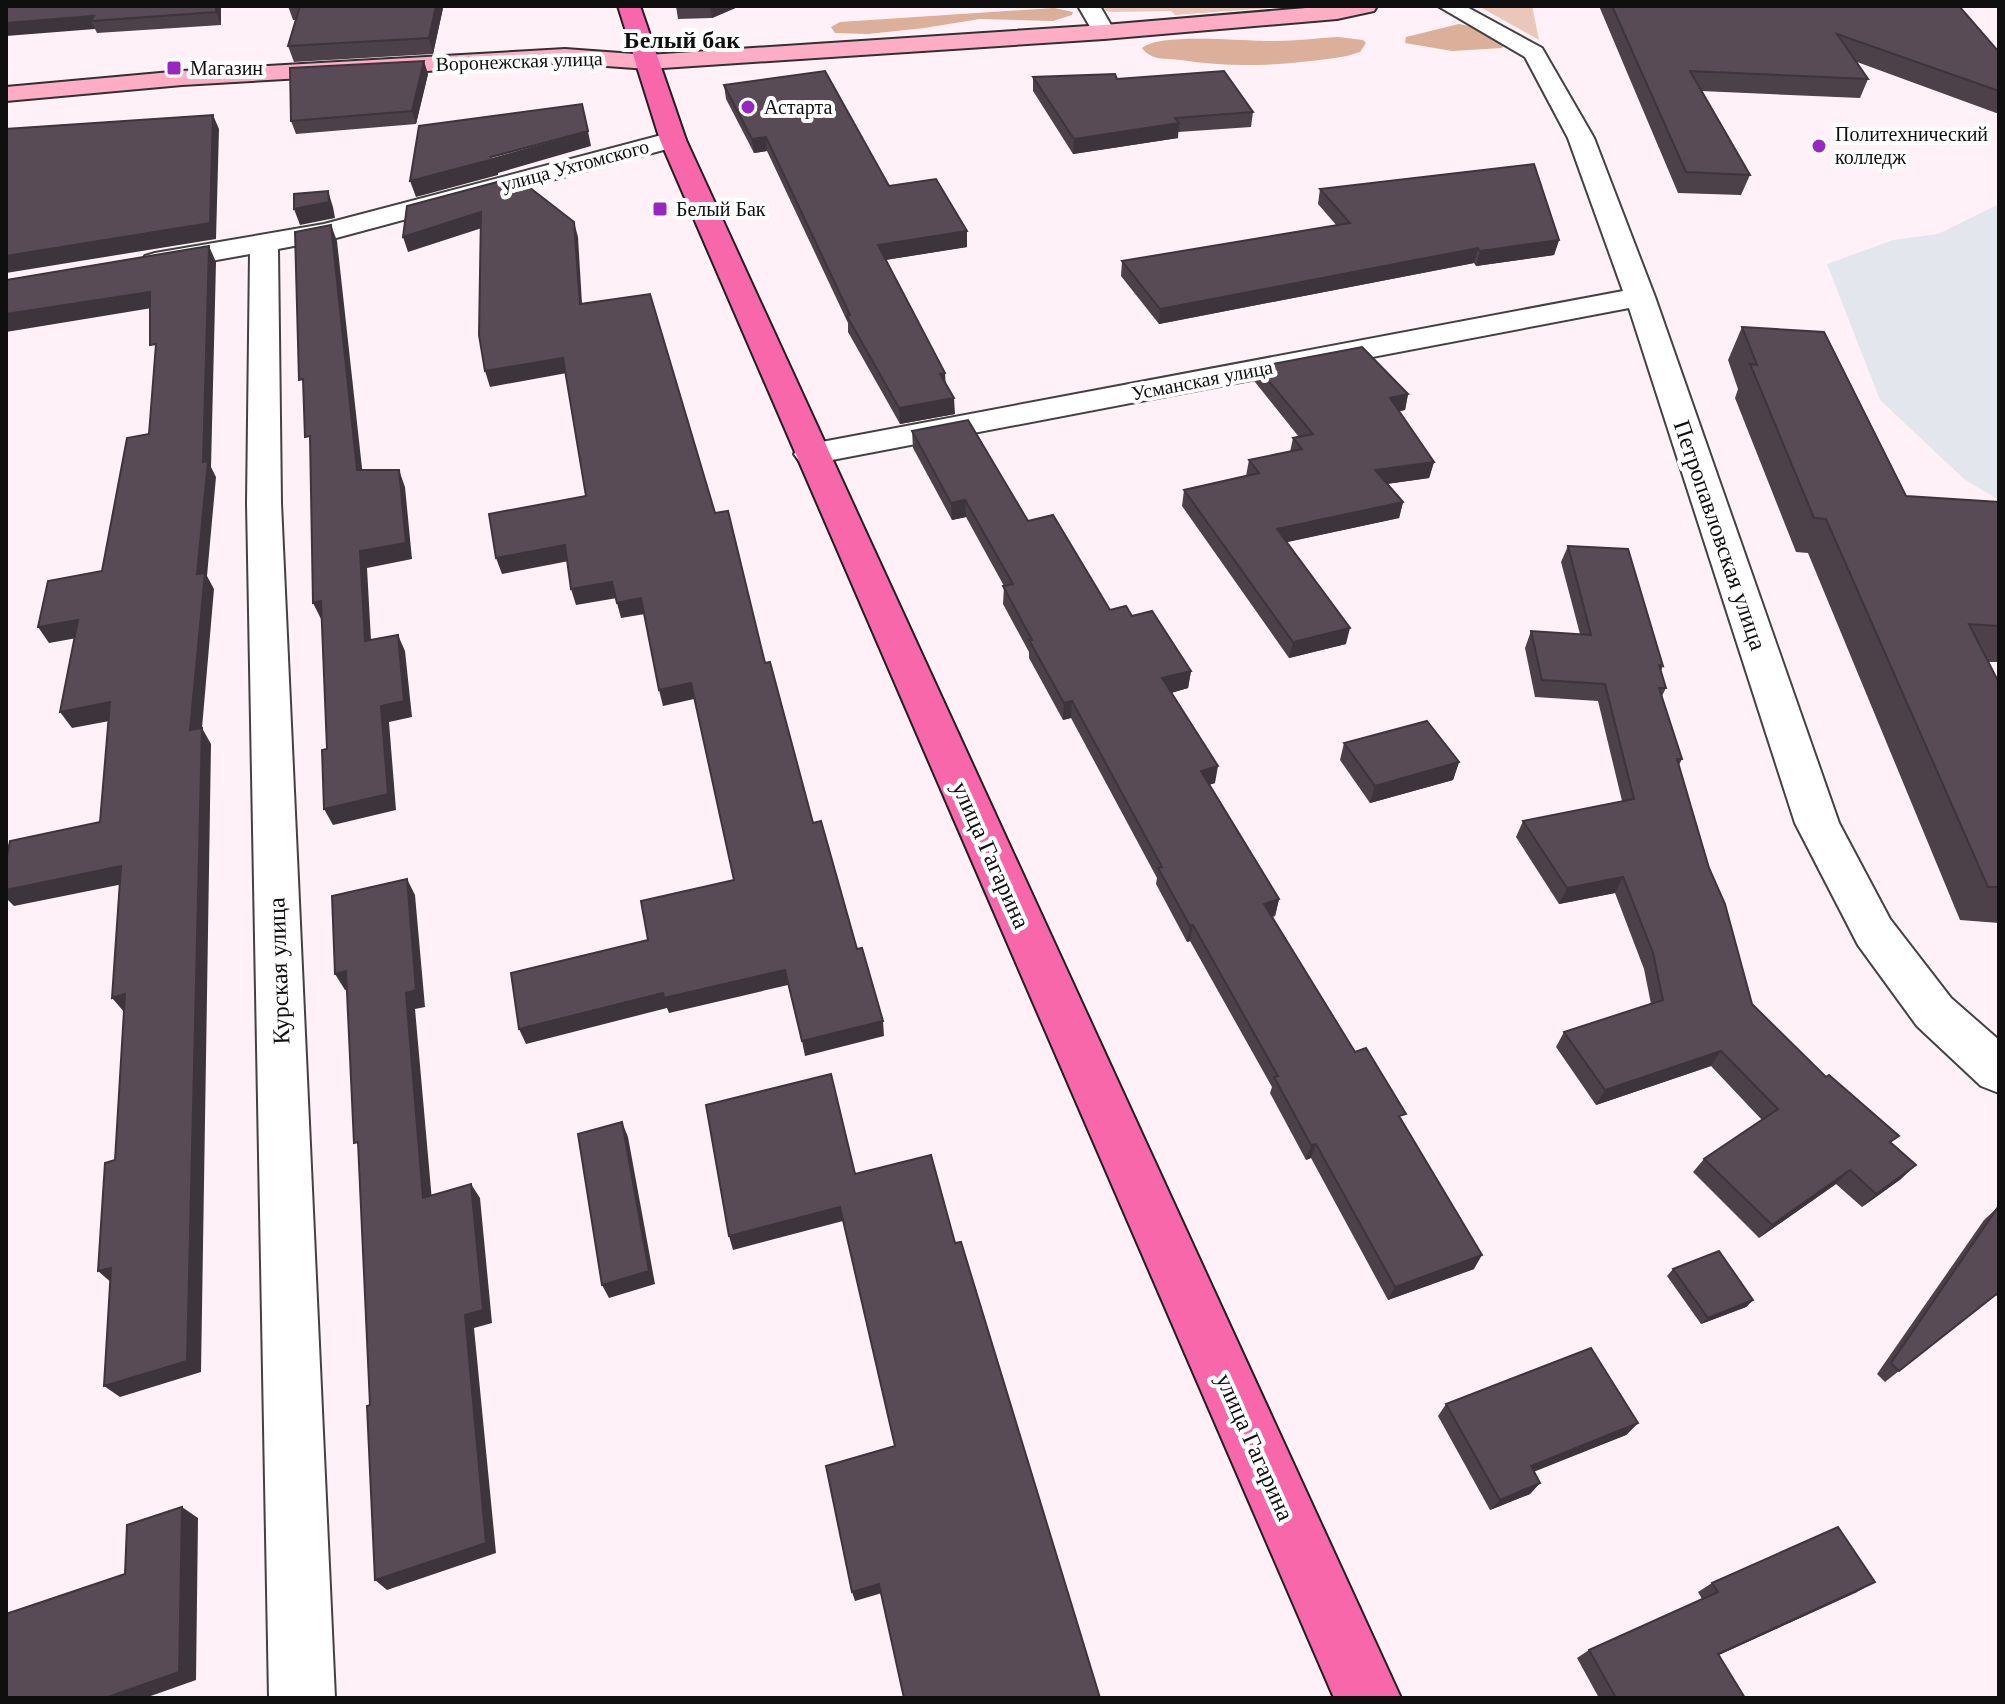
<svg xmlns="http://www.w3.org/2000/svg" width="2005" height="1704" font-family="Georgia,serif">
	<style>
		.industrial { fill: #e3e7ed }
		.green { fill: #eac7ba }
		.forest { fill: #dbaf99 }
		.lines { fill: none; stroke-linecap: round; stroke-linejoin: round }
		.street-casing { stroke: #424242; stroke-width: 4 }
		.secondary-casing { stroke: #313131; stroke-width: 4 }
		.primary-casing { stroke: #202020; stroke-width: 4 }
		.street { fill: #fff; fill-rule: evenodd }
		.secondary { fill: #ffacc7; fill-rule: evenodd }
		.primary { fill: #f867a9; fill-rule: evenodd }
		.wall { fill: #4c4049 }
		.shaded-wall { fill: #3e343c }
		.building { fill: #584b55; stroke: #3e343c; stroke-width: 2 }
		.poi-dot { fill: #9826c0; stroke: #fff; stroke-width: 3 }
		.labels { text-anchor: middle; stroke-width: 8; stroke-linejoin: round; paint-order: stroke }
		.far-street-label { font-size: 20px; fill: #0f0f0f; stroke: #fff }
		.far-poi-label { font-size: 20px; fill: #0f0f0f; stroke: #fff; text-anchor: start }
		.far-quarter-label { font-size: 24px; font-weight: bold; fill: #0f0f0f; stroke: #fff }
		.street-label { font-size: 24px; fill: #0f0f0f; stroke: #fff }
	</style>
	<rect width="100%" height="100%" fill="#fff1f7"/>
	<!-- industrial -->
	<path class="industrial" d="M1999,204V500L1964,479L1880,400L1827,264L1893,240L1938,234Z"/>
	<!-- green -->
	<path class="green" d="M1103,6H1294L1175,15L1171,11L1113,12L1106,11Z
		M1532,6L1539,40L1482,8Z"/>
	<!-- forest -->
	<path class="forest" d="M1054,8L1073,12L1072,15L1053,21L980,19L924,28L868,34L835,33L831,27L840,22Z
		M1459,24L1479,28L1506,42L1502,48L1452,51L1405,43L1406,37Z
		M1338,37L1363,40L1366,43L1360,52L1347,56C1292,65 1236,69 1181,60C1166,58 1151,61 1142,48C1161,32 1248,42 1276,41C1296,41 1317,38 1338,37Z"/>
	<g class="lines">
		<!-- street casing -->
		<g class="street-casing">
			<path id="street" d="M1078,6H1100L1115,32L1112,37H1096Z
				M1438,6H1465L1542,48L1594,138L1655,297L1839,823L1890,919L1951,998L1999,1040V1093L1981,1086L1917,1026L1858,945L1795,823L1629,308L811,464L799,461L794,454L799,447L811,444L1623,291L1568,138L1525,57Z
				M673,132L682,135L686,140L682,145L336,238L278,249L281,503L335,1698H269L247,503L250,254L155,271L145,268L141,262L145,256L155,253L324,224Z"/>
		</g>
		<!-- secondary casing -->
		<g class="secondary-casing">
			<path id="secondary" d="M1330,6H1377L1374,11L1337,19L1104,39L648,69L565,63L182,85L6,101V87L182,71L565,49L648,55L1104,25Z"/>
		</g>
		<!-- primary casing -->
		<g class="primary-casing">
			<path id="primary" d="M618,6H640L686,140L1401,1698H1334L660,140Z"/>
		</g>
		<!-- street -->
		<use href="#street" class="street"/>
		<!-- secondary -->
		<use href="#secondary" class="secondary"/>
		<!-- primary -->
		<use href="#primary" class="primary"/>
	</g>
	<!-- wall -->
	<path class="wall" d="M6,6H221V25L97,33L95,29Z
		M288,6H480L443,8L433,54L294,62L288,46L296,20H293Z
		M676,6H740L712,18L678,19Z
		M1599,6H1959L1999,52V114L1857,62L1868,79L1860,98L1701,91L1750,175L1741,195L1678,193Z
		M428,74L416,124L296,134L291,121Z
		M1033,77L1117,79L1253,112L1251,127L1178,132V138L1073,154L1033,91Z
		M724,85L889,186L967,231V247L885,260L946,384L955,414L900,424L848,332V323L767,151L754,153L726,99Z
		M1320,189L1559,240L1554,255L1476,266L1474,263L1159,324L1121,276L1122,261L1337,226L1318,204Z
		M1742,327L1906,496L1999,502V662H1988L1999,683V923L1960,920L1808,553L1796,552L1735,398L1738,389L1728,360Z
		M1257,367L1408,394L1405,410L1399,411L1434,462L1429,478L1387,484L1403,502L1399,518L1286,542L1346,644L1289,658L1182,506L1184,490L1246,476L1249,460L1290,452L1293,438L1299,437L1255,382Z
		M912,431L1028,521L1110,610L1132,616L1191,671L1188,688L1171,693L1215,783L1209,785L1279,899L1275,916L1272,917L1355,1052L1402,1122L1474,1269L1388,1300L1311,1158L1306,1160L1270,1093L1272,1087L1190,941L1187,942L1156,884L1157,878L1071,718L1063,720L1029,658V652L1003,604L1004,586L966,517L952,520L913,448Z
		M1568,546L1663,666L1661,671L1666,688L1662,696L1682,759L1679,765L1709,868L1752,1004L1891,1143L1901,1179L1862,1207L1836,1184L1759,1238L1693,1172L1704,1159L1762,1120L1711,1066L1596,1105L1556,1047L1564,1032L1651,1004L1644,969L1615,893L1559,904L1516,837L1523,821L1622,801L1598,701L1535,697L1525,648L1531,631L1580,634L1561,562Z
		M1344,743L1459,762L1453,780L1370,803L1340,760Z
		M1998,1207L1999,1297L1995,1295L1885,1382L1877,1374L1984,1220Z
		M1673,1269L1753,1300L1746,1307L1701,1324L1667,1276Z
		M1446,1404L1638,1423L1626,1435L1534,1471L1540,1483L1530,1494L1490,1510L1438,1416Z
		M1712,1583L1857,1592L1719,1655L1745,1698H1599L1577,1658L1589,1650L1702,1599L1698,1592Z"/>
	<!-- shaded-wall -->
	<path class="shaded-wall" d="M216,6H221V25L216,12Z
		M436,6H442L443,8L433,54L429,38Z
		M710,6H740L712,18Z
		M94,16L91,21L95,29L6,36V23Z
		M424,61L428,74L416,124L412,111Z
		M213,115L219,129L216,239L6,273V256Z
		M1179,123L1178,138L1073,154L1074,139Z
		M588,131L591,146L498,173V175L416,197L410,181Z
		M766,137L767,151L754,153L752,139Z
		M328,191L333,207L335,218L300,225L294,209Z
		M481,212L485,227L408,252L403,237Z
		M574,222L578,237L583,320L580,304Z
		M331,225L337,241L364,486L357,470Z
		M967,231V247L879,261L878,245Z
		M1559,240L1554,255L1476,266L1480,251Z
		M209,246L216,262L211,467L216,477L207,576L214,589L202,728L211,744L201,1372L120,1397L104,1386L190,730L203,462Z
		M1478,248L1474,263L1159,324L1160,309Z
		M150,292L158,307L6,332V314Z
		M563,358L567,373L490,387L485,371Z
		M945,373L946,389L940,374Z
		M1408,394L1405,410L1386,414L1390,398Z
		M954,398L955,414L900,424L899,408Z
		M1434,462L1429,478L1371,486L1375,470Z
		M399,470L405,487L412,559L367,568L372,658L365,641L360,551Z
		M965,500L966,517L952,520L951,503Z
		M1403,502L1399,518L1274,545L1277,529Z
		M565,545L569,561L502,574L496,558Z
		M612,582L617,598L576,605L571,589Z
		M641,598L645,614L621,618L617,603Z
		M321,601L329,618L321,619L313,603Z
		M78,620L88,636L49,643L38,627Z
		M1350,628L1346,644L1289,658L1293,642Z
		M398,635L405,651L412,717L389,722L396,810L333,825L324,809L381,706Z
		M1191,671L1188,688L1160,696L1162,678Z
		M691,683L694,699L663,706L659,690Z
		M1072,701L1071,718L1063,720L1064,703Z
		M110,702L120,719L72,728L60,712Z
		M1459,762L1453,780L1370,803L1375,786Z
		M1218,766L1215,783L1198,788L1201,771Z
		M121,866L133,882L14,906L6,898V890Z
		M1623,877L1615,893L1559,904L1567,888Z
		M407,879L415,895L425,1007L415,1009L433,1212L423,1198L406,993Z
		M1279,899L1275,916L1260,920L1264,904Z
		M1193,925L1190,941L1187,942L1190,926Z
		M785,970L788,985L669,1013L667,1008L526,1044L519,1029L663,993Z
		M346,971L356,987L345,990L335,974Z
		M125,994V1013L112,998Z
		M883,1021L884,1036L805,1056L802,1041Z
		M1721,1051L1711,1066L1596,1105L1605,1090Z
		M622,1122L628,1137L655,1284L609,1298L602,1285Z
		M1316,1144L1311,1158L1306,1160L1311,1145Z
		M1916,1165L1901,1179L1862,1207L1876,1194Z
		M1850,1170L1836,1184L1759,1238L1772,1225Z
		M471,1184L480,1198L492,1323L474,1328L496,1553L387,1590L375,1580L465,1315Z
		M840,1207L843,1221L733,1250L729,1236Z
		M1482,1255L1474,1269L1388,1300L1395,1287Z
		M111,1268L113,1284L98,1271Z
		M1753,1300L1746,1307L1701,1324L1708,1318Z
		M1638,1423L1626,1435L1521,1477L1531,1466Z
		M1540,1483L1530,1494L1490,1510L1500,1500Z
		M182,1507L198,1518L196,1680L145,1698H105Z
		M1875,1582L1857,1592L1703,1662L1718,1654Z
		M879,1584L882,1593L855,1601L852,1592Z"/>
	<!-- building -->
	<path class="building" d="M6,6H216V12L91,21L94,16L6,23Z
		M300,6H436L429,38L288,46Z
		M1612,6H1959L1999,52V91L1837,34L1868,79L1690,71L1750,175L1686,172Z
		M424,61L412,111L291,121L290,68Z
		M825,71L889,186L936,179L967,231L878,245L945,373L940,374L954,398L899,408L847,316L850,315L766,137L752,139L724,85Z
		M1224,71L1253,112L1175,118L1179,123L1074,139L1033,77L1115,74L1117,79Z
		M582,104L588,131L491,157L494,159L410,181L419,126Z
		M213,115L210,223L6,256V129Z
		M1534,164L1559,240L1480,251L1478,248L1160,309L1122,261L1350,223L1320,189Z
		M516,177L574,222L580,304L650,294L715,513L728,511L765,663L770,662L813,823L821,821L857,949L862,948L883,1021L802,1041L785,970L664,998L663,993L519,1029L511,973L648,940L641,901L734,880L691,683L659,690L641,598L617,603L612,582L571,589L565,545L496,558L489,514L586,496L563,358L485,371L479,335L481,212L403,237L407,206Z
		M328,191L329,202L294,209V194Z
		M331,225L357,470H399L406,543L360,551L365,641L398,635L404,701L381,706L388,794L324,809L322,750L327,749L321,601L313,603L310,436L305,437L303,379L299,380L295,232Z
		M209,246L203,462L208,461L197,574L205,573L190,730L202,728L187,1361L104,1386L111,1268L98,1271L105,1163L115,1160L125,994L112,998L121,866L6,890V861L10,841L100,822L110,702L60,712L78,620L38,627L48,581L102,571L127,438L149,434L156,344L150,345V292L6,314V280Z
		M1742,327L1824,332L1906,496L1999,502V626L1969,624L1999,683V887H1988L1826,519L1814,518L1750,364L1757,365Z
		M1362,347L1408,394L1390,398L1434,462L1375,470L1403,502L1277,529L1350,628L1293,642L1184,490L1259,473L1249,460L1302,449L1293,438L1313,434L1257,367Z
		M968,420L1028,521L1053,515L1110,610L1126,606L1132,616L1152,611L1191,671L1162,678L1218,766L1201,771L1279,899L1264,904L1355,1052L1366,1048L1406,1114L1399,1116L1482,1255L1395,1287L1316,1144L1311,1145L1274,1077L1278,1076L1193,925L1190,926L1158,868L1162,867L1072,701L1064,703L1029,640H1032L1003,586L1013,584L965,500L951,503L912,431Z
		M1568,546L1628,549L1663,666L1659,665L1666,688H1659L1682,759H1677L1709,868L1725,904L1752,1004L1826,1077L1829,1075L1899,1136L1890,1142L1916,1165L1876,1194L1850,1170L1772,1225L1704,1159L1778,1109L1721,1051L1605,1090L1564,1032L1663,1000L1653,953L1623,877L1567,888L1523,821L1634,799L1605,684L1542,680L1531,631L1591,635Z
		M1427,721L1459,762L1375,786L1344,743Z
		M407,879L416,990L406,993L423,1198L471,1184L483,1310L465,1315L486,1543L375,1580L367,1406L370,1405L358,1142L354,1143L346,971L335,974L332,896Z
		M831,1074L855,1174L931,1155L955,1243L961,1242L1100,1698H904L879,1584L852,1592L826,1466L895,1446L840,1207L729,1236L706,1105Z
		M622,1122L649,1271L602,1285L578,1134Z
		M1998,1207L1999,1292L1899,1371L1891,1363Z
		M1719,1251L1753,1300L1708,1318L1673,1269Z
		M1591,1348L1638,1423L1531,1466L1540,1483L1500,1500L1446,1404Z
		M182,1507L179,1672L105,1698H6V1614L125,1574L127,1525Z
		M1838,1527L1875,1582L1718,1654L1745,1698H1616L1589,1650L1718,1592L1712,1583Z"/>
	<!-- markers -->
	<g class="poi-dot">
		<rect x="166" y="60" width="16" height="16" rx="4"/>
		<circle cx="748" cy="107" r="8"/>
		<circle cx="1819" cy="146" r="8"/>
		<rect x="652" y="201" width="16" height="16" rx="4"/>
	</g>
	<g class="labels">
		<!-- far-street labels -->
		<g class="far-street-label">
			<text transform="translate(519 61) rotate(-2)" y="7">Воронежская улица</text>
			<text transform="translate(575 165) rotate(-15)" y="7">улица Ухтомского</text>
			<text transform="translate(1202 380) rotate(-11)" y="7">Усманская улица</text>
		</g>
		<!-- far-poi labels -->
		<g class="far-poi-label">
			<text x="190" y="75">Магазин</text>
			<text x="764" y="114">Астарта</text>
			<text x="1835" y="141">Политехнический<tspan x="1835" dy="23">колледж</tspan></text>
			<text x="676" y="216">Белый Бак</text>
		</g>
		<!-- far-quarter labels -->
		<g class="far-quarter-label">
			<text x="682" y="48">Белый бак</text>
		</g>
		<!-- street labels -->
		<g class="street-label">
			<text transform="translate(1720 535) rotate(71)" y="8">Петропавловская улица</text>
			<text transform="translate(991 855) rotate(66)" y="8">улица Гагарина</text>
			<text transform="translate(279 971) rotate(-92)" y="8">Курская улица</text>
			<text transform="translate(1255 1447) rotate(66)" y="8">улица Гагарина</text>
		</g>
	</g>
	<!-- border -->
	<rect width="2005" height="1704" fill="none" stroke="#0f0f0f" stroke-width="16"/>
</svg>
